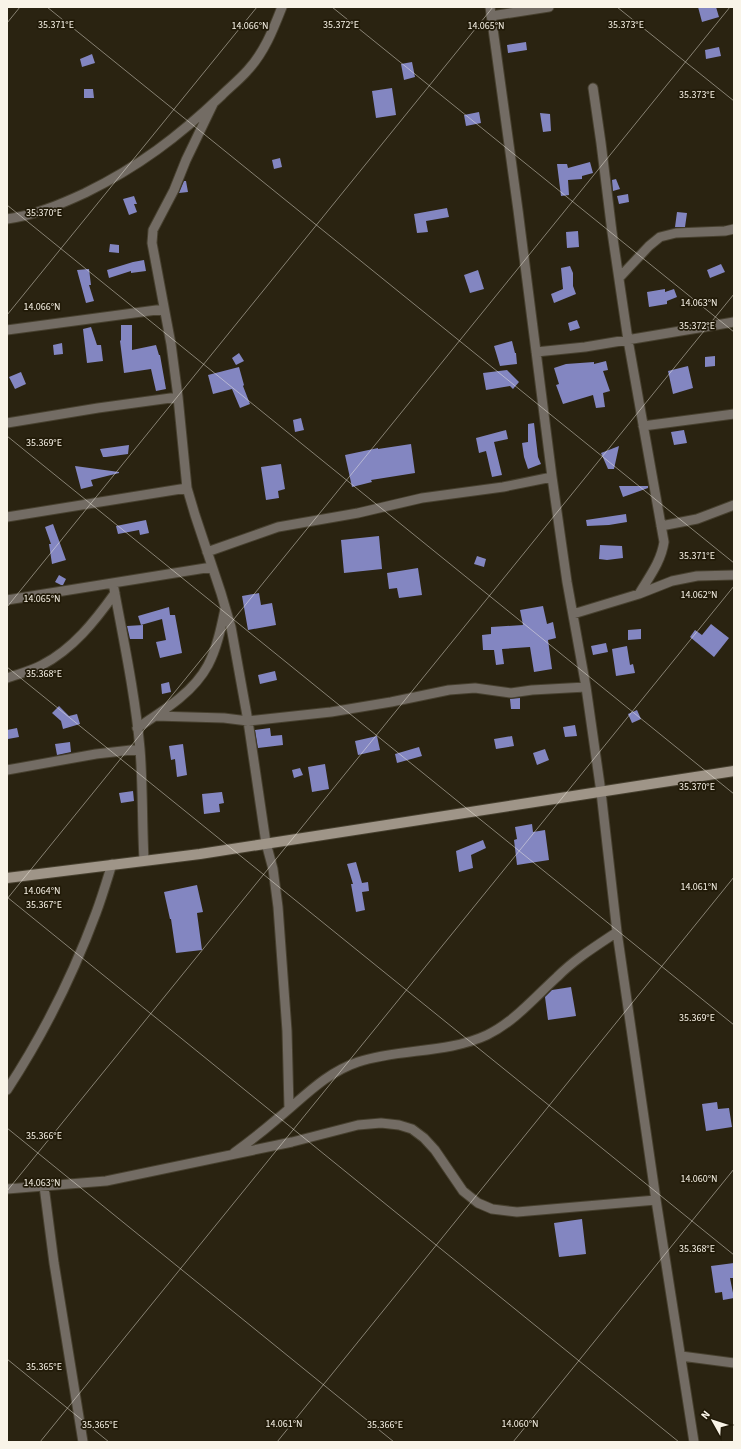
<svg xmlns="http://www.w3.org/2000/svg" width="741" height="1449" font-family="'Source Sans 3',sans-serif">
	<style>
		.building { fill: #8386c1 }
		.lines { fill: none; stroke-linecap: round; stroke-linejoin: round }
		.street-casing { stroke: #47402f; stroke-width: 11 }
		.secondary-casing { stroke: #47402f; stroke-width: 12 }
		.street { stroke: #736c64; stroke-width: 9 }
		.secondary { stroke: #9f9588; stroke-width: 10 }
		.ticks { fill: none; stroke: #f9f4e8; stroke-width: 1; stroke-opacity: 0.45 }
		.ticks-label { font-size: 10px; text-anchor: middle; fill: #f9f4e8; stroke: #211a08; stroke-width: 3.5; stroke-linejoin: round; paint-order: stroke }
	</style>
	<rect width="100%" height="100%" fill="#2a2311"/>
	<!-- building -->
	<path class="building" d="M698,7H716L719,17L702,22Z
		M526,42L527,50L508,53L507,45Z
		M719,47L721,56L706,59L705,50Z
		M92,54L95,63L82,67L80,59Z
		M412,62L415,77L404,80L401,64Z
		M392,88L396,115L376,118L372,91Z
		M84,89H93L94,98H84Z
		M479,112L481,123L466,126L464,115Z
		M540,113L550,114L551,131L543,132Z
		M280,158L282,167L274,169L272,160Z
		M590,162L593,173L582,176V179L568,180L569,195L561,196L557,164H567L568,168Z
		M616,179L620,189L613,191L612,180Z
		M184,181H186L188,192L179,193Z
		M628,194L629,202L619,204L617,196Z
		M134,196L137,204H134L137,212L129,215L123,199Z
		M447,208L449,217L426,221L428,232L417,233L414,214Z
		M677,212L687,213L685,227H675Z
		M578,231L579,247L567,248L566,232Z
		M110,244L119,245V253L109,252Z
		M144,260L146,271L131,273V271L109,278L107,270L133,262Z
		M721,264L725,272L710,278L707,270Z
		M570,266L573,273V286L576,294L554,303L551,294L563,289L561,268Z
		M89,269L91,285H89L94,301L86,303L77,270Z
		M478,270L484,289L470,293L464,275Z
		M665,289V292L674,289L677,297L667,301V304L649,307L647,292Z
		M577,320L580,328L570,331L568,323Z
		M121,325H132V350L156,345L159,355H160L166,389L156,391L151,369L124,373L120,341L121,340Z
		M91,327L97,345H101L103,361L87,363L83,329Z
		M512,341L515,353H516L517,364L500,366L494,346Z
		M62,343L63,354L54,355L53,345Z
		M239,353L244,361L236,365L232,358Z
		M715,356V366L705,367V357Z
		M606,361L608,370L603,371L610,391L603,393L605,407L596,408L593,395L563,404L556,385L559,384L554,368L566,364L594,362V364Z
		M688,366L693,388L673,394L668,371Z
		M239,367L244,385L243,386L250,404L240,408L232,389L213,394L208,375Z
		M507,370L519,382L513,389L510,386L486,390L483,373Z
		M21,372L26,384L15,389L9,377Z
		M301,418L304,430L295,432L293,420Z
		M534,423L538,457L541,464L528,469L524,457L522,443L528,442V424Z
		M506,430L508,439L494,442L502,475L492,477L486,451L479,453L476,438Z
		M684,430L687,443L674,445L671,432Z
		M411,444L415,473L371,480L372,482L352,487L345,455L378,448V449Z
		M129,445L128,454L106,457H103L100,449Z
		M619,446L614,469H608L601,453Z
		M281,464L285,489L278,491L279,498L266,500L261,467Z
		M75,466L119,472V473L91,480L93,486L81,489Z
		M619,486H648V488L623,497Z
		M626,514L627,522L609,525L587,526L586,520Z
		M146,520L149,533L140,535L139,530L118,534L116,526Z
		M53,524L66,560L52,564L49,544H51L45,527Z
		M379,536L382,569L344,573L341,540Z
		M600,545L622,546L623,558L607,560L599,559Z
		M477,556L486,559L484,567L474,564Z
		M418,568L422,595L399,598L397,588L389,589L387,573Z
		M59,575L66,579L63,585H61L55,582Z
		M259,593L261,605L272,603L276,625L248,630L242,596Z
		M543,606L547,624L553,622L556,638L548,640L552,669L534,672L530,647L502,649L504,664L496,665L494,650H483L482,635L491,634V627L523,625L520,610Z
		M169,607L170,615H175L182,653L160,658L156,642L166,640L162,619L141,625L138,616Z
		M711,624L729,638L714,657L690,637L695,630L702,635Z
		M143,625V639H130L127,626Z
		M641,629V639L628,640V630Z
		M606,643L608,652L593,655L591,646Z
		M627,646L630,665L633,664L635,673L616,676L612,649Z
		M275,671L277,680L260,684L258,675Z
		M169,682L171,692L162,694L161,684Z
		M520,698V709H511L510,699Z
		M59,706L69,716L77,714L80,724L63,729L61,721L52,713Z
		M637,710L641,719L632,723L628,714Z
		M575,725L577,736L565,737L563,727Z
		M17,728L19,737L8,739L7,730Z
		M270,728L271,736L282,735L283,745L258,748L255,730Z
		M377,736L380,750L358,755L355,741Z
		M512,736L514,746L496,749L494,739Z
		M70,742L71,752L57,755L55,744Z
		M183,744L187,775L177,777L175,759L171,760L169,746Z
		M419,747L422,756L397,763L395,754Z
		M545,749L549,760L537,765L533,753Z
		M325,764L329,789L312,792L308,767Z
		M300,768L303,775L294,778L292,770Z
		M133,791L134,801L121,803L119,793Z
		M222,792L224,803L219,804L220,812L204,814L202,794Z
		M532,824L533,832L545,830L549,860L517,865L514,840L517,839L515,827Z
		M483,840L486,848L471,855L473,868L459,872L456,851Z
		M356,862L362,883L368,882L369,891L362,892L365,910L356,912L351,884H353L347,864Z
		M197,885L203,912L197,913L202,950L176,953L171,919H170L164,892Z
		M571,987L576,1016L548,1020L545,997L552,990Z
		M717,1102L718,1109L729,1108L732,1127L706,1131L702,1104Z
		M582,1219L586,1254L559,1257L554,1223Z
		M734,1263V1278H730L734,1298L723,1300L722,1292L715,1293L711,1266Z"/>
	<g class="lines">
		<!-- street casing -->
		<g class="street-casing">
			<path id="street" d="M490,7L518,210L552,477L567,582L586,687L601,792L617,932L656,1200L694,1442
				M491,16L549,7
				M593,88L601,143L612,232L628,340L664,542C661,562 649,577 639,594
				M213,104L186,160L174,190L153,230L152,243L171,344L178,397L187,488L195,515L221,593L231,627L248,721L266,843L273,869L278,907L287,1031L289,1108
				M7,219C35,215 59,205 85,193C138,167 178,137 221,96C229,88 239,80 247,71C264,53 273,30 282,7
				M619,278L649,246L660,237L676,233L725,231L734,229
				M7,330L164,309
				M536,352L585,347L734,322
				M7,423L98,408L178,397
				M643,426L734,414
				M7,517L187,488
				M661,526L697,519L734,505
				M207,552L278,527L358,513L422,498L503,487L552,477
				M113,583C123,638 135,693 140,749C143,786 142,823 144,860
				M7,600L212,567
				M573,614L639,594L672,581L697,576L734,575
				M7,678C18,674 31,671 42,665C73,649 95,621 115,593
				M155,716L224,718L248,721L331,712L391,702L449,690L475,688L511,693L532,690L586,687
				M137,728C163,711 193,693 208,665C217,648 221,628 225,609
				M7,770L96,754L140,749
				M7,1090C43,1035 73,975 96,913C102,897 107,880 112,864
				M234,1153C249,1142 263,1131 277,1119C303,1098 325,1073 358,1062C400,1048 446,1054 487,1035C514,1022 535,997 557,977C575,959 596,946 617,932
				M44,1186L54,1263L83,1442
				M7,1189L106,1181L292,1142L358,1125L381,1123L399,1125L412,1129L424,1138L435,1150L463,1191L478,1203L492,1209L517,1212L656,1200
				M681,1356L734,1363"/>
		</g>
		<!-- secondary casing -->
		<g class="secondary-casing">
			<path id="secondary" d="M7,878L200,854L734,771"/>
		</g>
		<!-- street -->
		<use href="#street" class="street"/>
		<!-- secondary -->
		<use href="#secondary" class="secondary"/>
	</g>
	<!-- ticks -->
	<path class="ticks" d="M47,7L734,563M332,7L734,332M617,7L734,101M7,23L20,7M7,205L734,794M7,315L257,7M7,436L734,1025M7,607L493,7M7,667L734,1255M7,897L679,1442M7,899L730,7M7,1128L394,1442M7,1191L734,294M7,1359L109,1442M40,1442L734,586M277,1442L734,877M513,1442L734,1169"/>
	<g class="ticks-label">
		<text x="56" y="28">35.371°E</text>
		<text x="341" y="28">35.372°E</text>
		<text x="626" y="28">35.373°E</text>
		<text x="250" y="29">14.066°N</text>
		<text x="486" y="29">14.065°N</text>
		<text x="697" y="98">35.373°E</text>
		<text x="44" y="216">35.370°E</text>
		<text x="699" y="306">14.063°N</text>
		<text x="42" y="310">14.066°N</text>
		<text x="697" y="329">35.372°E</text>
		<text x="44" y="446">35.369°E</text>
		<text x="697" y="559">35.371°E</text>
		<text x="699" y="598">14.062°N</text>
		<text x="42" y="602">14.065°N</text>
		<text x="44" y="677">35.368°E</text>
		<text x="697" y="790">35.370°E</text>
		<text x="699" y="890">14.061°N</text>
		<text x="42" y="894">14.064°N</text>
		<text x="44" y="908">35.367°E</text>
		<text x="697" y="1021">35.369°E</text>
		<text x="44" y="1139">35.366°E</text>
		<text x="699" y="1182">14.060°N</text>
		<text x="42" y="1186">14.063°N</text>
		<text x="697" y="1252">35.368°E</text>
		<text x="44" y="1370">35.365°E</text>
		<text x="284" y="1427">14.061°N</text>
		<text x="520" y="1427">14.060°N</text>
		<text x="100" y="1428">35.365°E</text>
		<text x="385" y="1428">35.366°E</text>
	</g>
	<!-- border -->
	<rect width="741" height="1449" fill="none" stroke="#f9f4e8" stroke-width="16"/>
	<!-- north arrow -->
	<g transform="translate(713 1421) rotate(309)" stroke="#211a08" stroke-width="3" paint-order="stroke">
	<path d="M0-3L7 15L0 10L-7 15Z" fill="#f9f4e8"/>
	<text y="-6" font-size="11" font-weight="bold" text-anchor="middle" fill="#f9f4e8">N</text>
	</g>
</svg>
